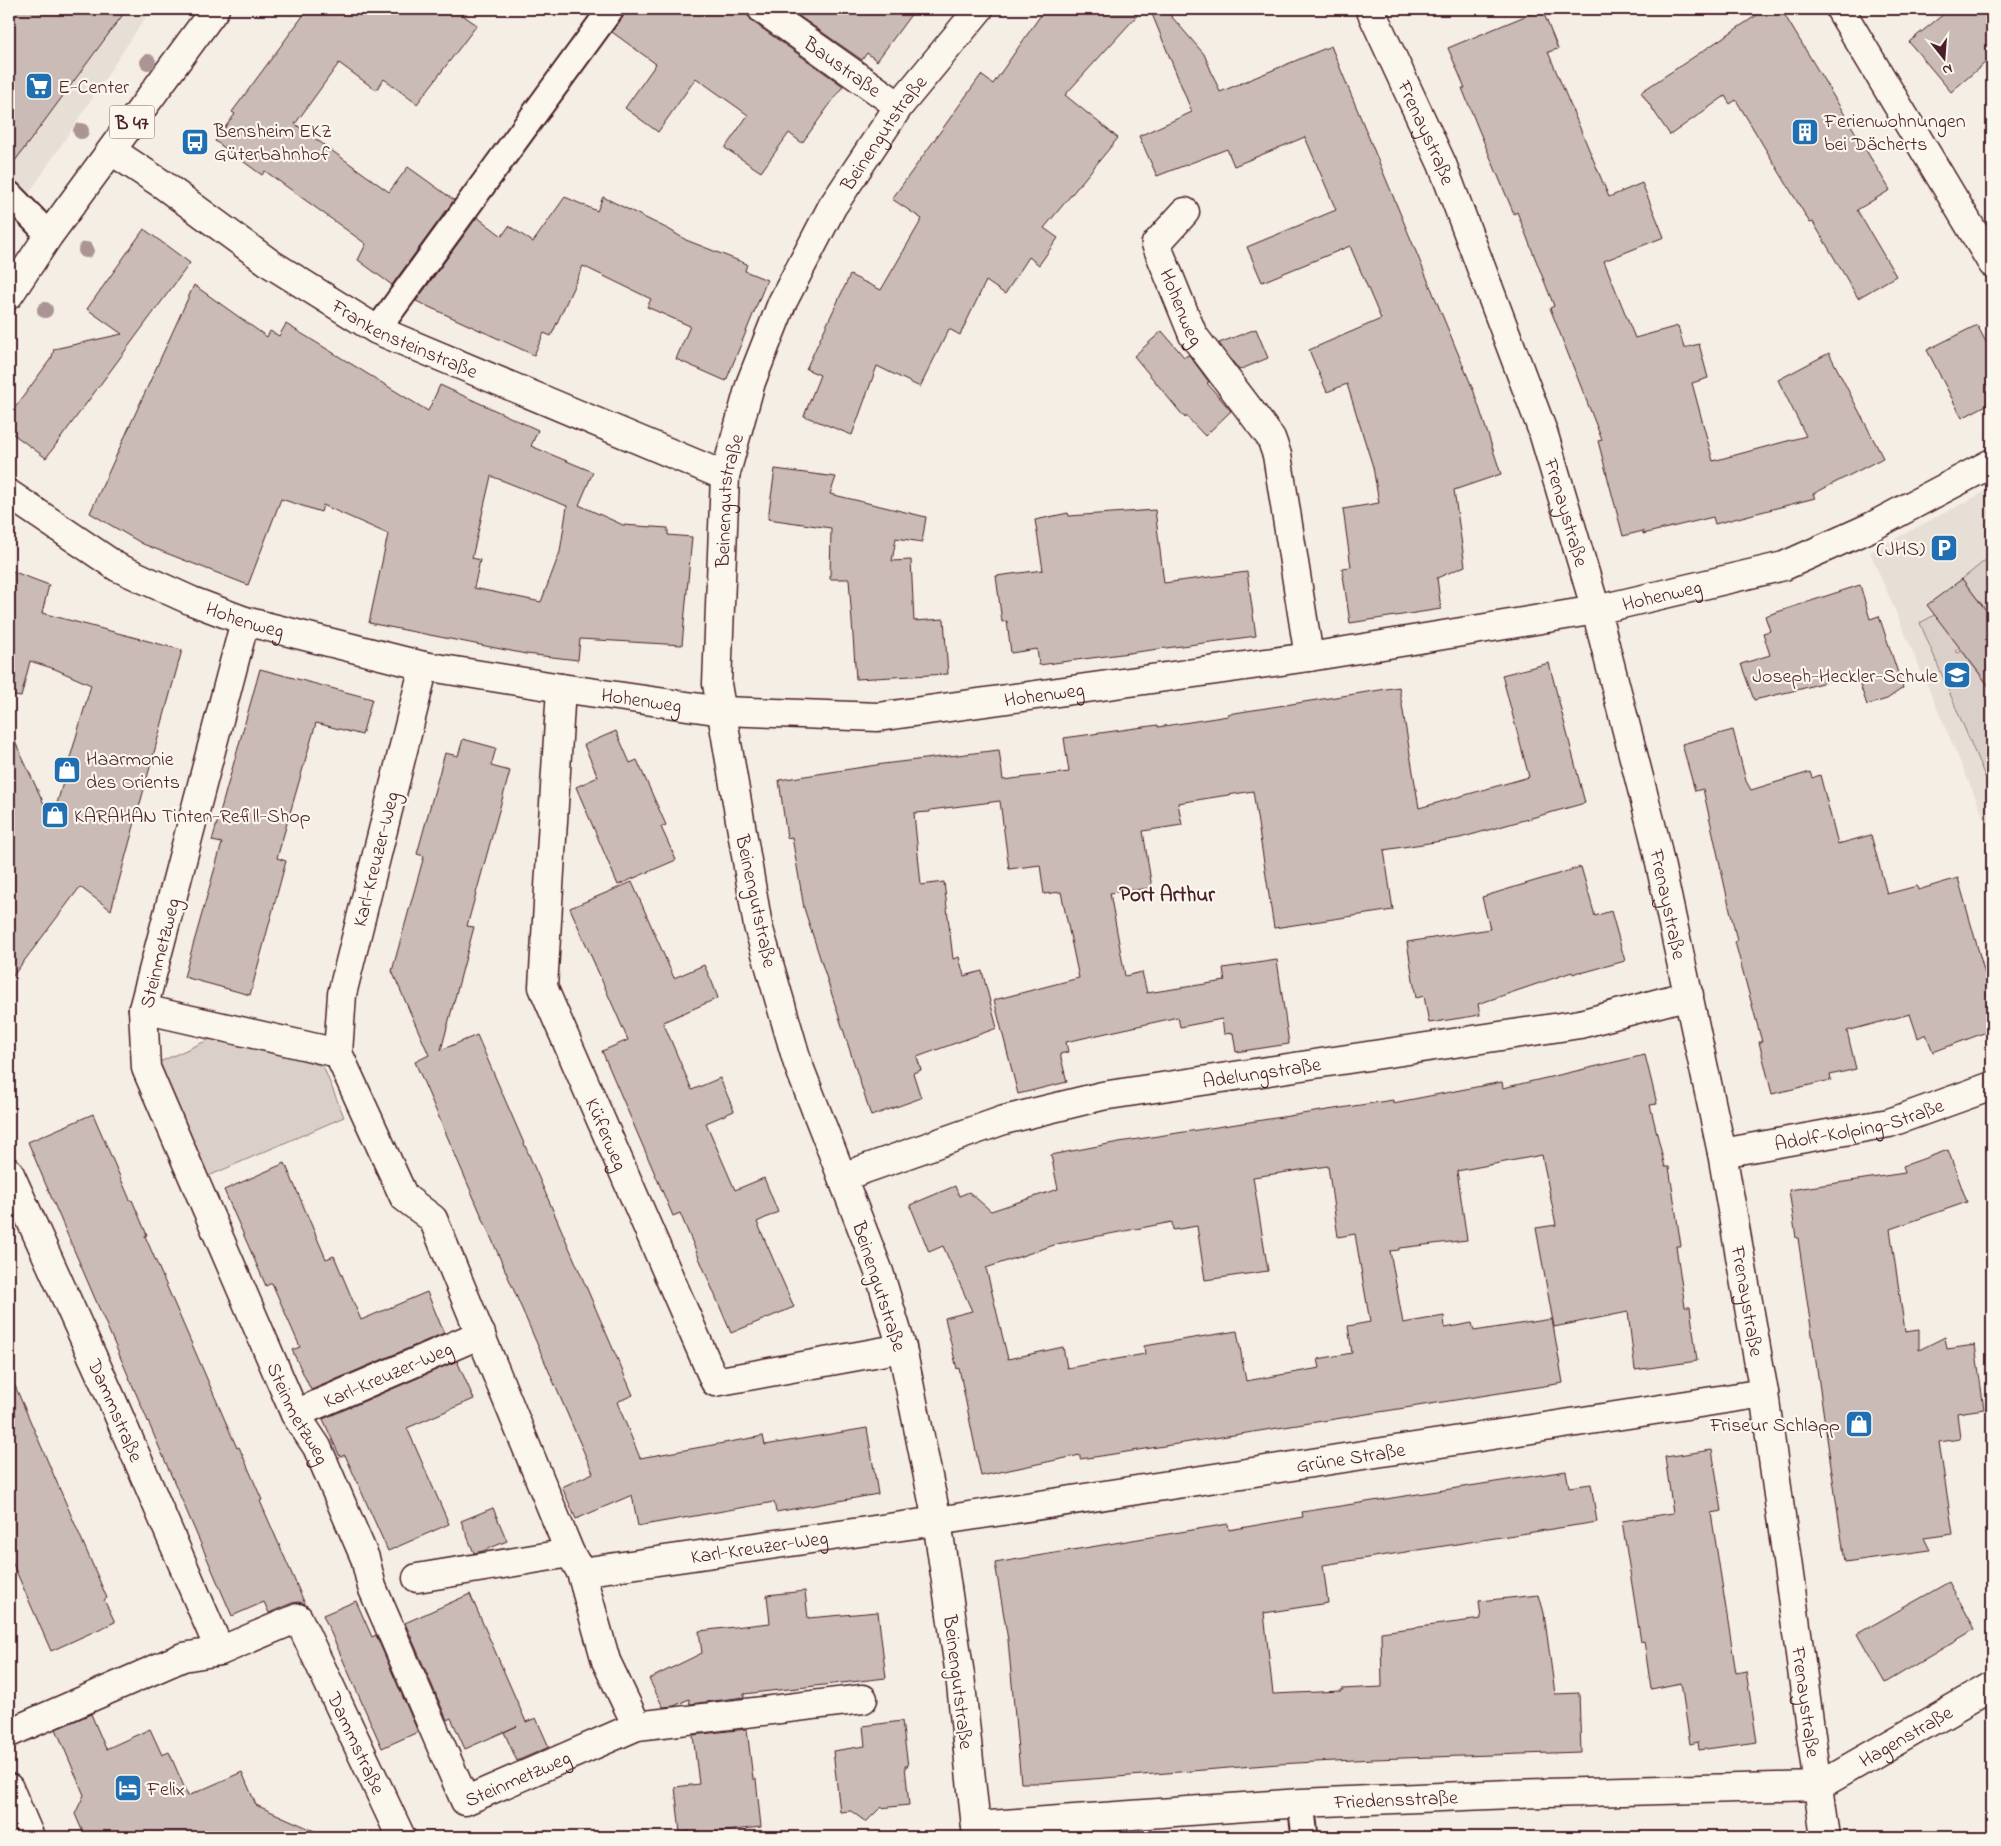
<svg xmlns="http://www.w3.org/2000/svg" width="2001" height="1846" font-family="'Indie Flower',sans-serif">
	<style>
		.built { fill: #e7dfd6 }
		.green { fill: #dbd0c9; stroke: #92787a }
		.building { fill: #cabbb6; stroke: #4a1f2b; fill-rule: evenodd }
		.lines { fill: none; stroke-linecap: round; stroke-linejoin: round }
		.lane-casing { stroke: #4a1f2b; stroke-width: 29 }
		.street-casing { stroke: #4a1f2b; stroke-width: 31 }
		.primary-casing { stroke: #4a1f2b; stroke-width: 31 }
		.lane { stroke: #fbf7ec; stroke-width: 25 }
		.street { stroke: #fbf7ec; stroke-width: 28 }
		.primary { stroke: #fbf7ec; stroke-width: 28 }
		.tree { fill: #aa9494 }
		.labels { text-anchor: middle; stroke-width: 4.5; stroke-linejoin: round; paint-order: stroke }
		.shield { fill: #fbf7ec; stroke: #7f6065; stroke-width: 1 }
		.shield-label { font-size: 19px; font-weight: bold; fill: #4a1f2b }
		.street-label { font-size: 20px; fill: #4a1f2b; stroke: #fbf7ec }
		.poi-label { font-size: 20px; fill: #4a1f2b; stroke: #fbf7ec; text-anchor: start }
		.neighbourhood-label { font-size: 21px; font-weight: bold; fill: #4a1f2b; stroke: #fbf7ec }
	</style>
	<rect width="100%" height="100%" fill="#f4eee4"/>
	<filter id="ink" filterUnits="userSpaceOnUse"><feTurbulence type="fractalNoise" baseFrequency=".02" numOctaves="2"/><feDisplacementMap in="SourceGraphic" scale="10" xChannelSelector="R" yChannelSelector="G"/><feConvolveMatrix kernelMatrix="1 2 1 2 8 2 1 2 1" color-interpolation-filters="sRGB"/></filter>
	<g filter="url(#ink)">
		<!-- built -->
		<path class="built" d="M9,9H151L9,224Z
			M1992,488V836L1870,552Z"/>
		<!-- green -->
		<path class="green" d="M1992,555V623L1955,651L1958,653L1962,651L1992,690V793L1920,623L1938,613L1985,609L1962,579Z
			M217,1036L323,1066L344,1117L204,1178L155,1064Z"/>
		<!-- building -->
		<path class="building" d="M9,9H127L9,169Z
			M308,9H454L477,25L417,104L384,79L376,90L339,63L295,124L389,192L408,167L454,200L392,285L358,260L366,244L265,171L262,175L215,141L235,114L232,112Z
			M625,9H747L748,16L753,22L843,86L802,143L789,133L761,172L725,148L748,115L696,78L658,132L625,108L656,64L612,32L623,17Z
			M789,9H915L877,61L867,53L862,60Z
			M1045,9H1143L1065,95L1118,138L1044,228L1058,238L1039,265L1029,257L1005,294L986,281L960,335L949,329L920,387L877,366L852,435L804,416L820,375L806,369L850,275L881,290L922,219L892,199L981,75L993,84Z
			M1150,9H1165L1204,54L1220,92L1331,46L1474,392L1501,474L1454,490L1465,566L1437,578L1441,609L1350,623L1342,568L1351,567L1343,509L1379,503L1373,467L1347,384L1327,392L1309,350L1381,319L1350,246L1262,282L1247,247L1336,210L1305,137L1234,166L1227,149L1157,176L1139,136L1192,112Z
			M1542,9L1558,49L1548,52L1609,197L1642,183L1664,237L1604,261L1635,338L1678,326L1684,348L1699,344L1708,378L1692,383L1713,461L1806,436L1778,380L1829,353L1883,458L1813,494L1815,498L1715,524L1713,517L1643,534V531L1623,536L1598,441L1602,440L1550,308L1554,306L1517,212L1514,214L1478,128L1462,88H1465L1448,48Z
			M1766,9H1781L1890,190L1857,210L1896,276L1858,298L1813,222L1810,223L1736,100L1730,104L1725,96L1670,135L1641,92Z
			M1950,9H1992V57L1951,92L1909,42Z
			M565,197L597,211L603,197L670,230L686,240L747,264L745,271L767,280L726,381L676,359L690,326L647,307L651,299L583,266L551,336L544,333L534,355L416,301L477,217L502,236L509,226L533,242Z
			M144,229L190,263L46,458L9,431V416L52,357L54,349L122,334L87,309Z
			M194,285L267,337L270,331L279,336L286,324L428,411L440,385L538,430L531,446L593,472L579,505L623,525L668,528V535L692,537L682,645L580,639L578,660L526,654L369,623L388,534L323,505L321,512L281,499L248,585L143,544L90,513ZM491,476L567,506L560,552L541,602L474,588L480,560L472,558Z
			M1977,325L1992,353V402L1962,418L1927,350Z
			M1256,329L1268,358L1239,370L1219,343Z
			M1162,331L1184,357L1189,355L1209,382L1207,383L1231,411L1205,436L1186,416L1185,418L1134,356Z
			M775,469L836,477L830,494L926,517L922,542L896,538L892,561L911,560L914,621L944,619L948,674L856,679L849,579H830L831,528L768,519Z
			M1155,510L1164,583L1247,572L1256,636L1039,665L1037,649L1011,653L1007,621L1002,622L996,576L1043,570L1035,520L1068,513L1069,516Z
			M9,570L49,585L42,613L182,650L111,910L80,887L9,981V729L52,821L91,685L55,669L30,661L21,697L9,695Z
			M1962,579L1992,618V690L1927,605Z
			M1860,585L1870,619L1879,616L1903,688L1887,699L1867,705L1856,673L1801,689L1754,700L1741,664L1770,655L1763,633L1770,631L1765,616Z
			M1549,663L1585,803L1460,838L1384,850L1393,910L1274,928L1253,791L1178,803L1182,825L1143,831L1152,888L1110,893L1125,976L1142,972L1147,993L1225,981L1223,968L1277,960L1289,1044L1236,1052L1233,1033L1224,1034L1222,1019L1180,1027L1178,1017L1066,1042L1068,1052L1060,1054L1067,1082L1018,1094L994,1000L1079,978L1061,892L1044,894L1040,865L1009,869L1000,801L930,810V812L914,813L921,885L944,882L953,959L959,957L964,976L982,971L997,1028L917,1057L921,1070L913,1073L921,1098L871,1116L804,908L792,837L787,838L779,780L883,764L999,750L1003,780L1069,772L1064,738L1158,725V727L1228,716V714L1399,687L1419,808L1529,777L1502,675Z
			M260,669L372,699L362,735L316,723L277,858L286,861L250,995L184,977L222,843L212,841Z
			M1733,730L1746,781L1751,790L1810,772L1812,778L1820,775L1838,844L1871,835L1887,894L1917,886L1918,890L1958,878L1992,999V1030L1933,1052L1926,1034L1918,1038L1910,1014L1847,1031L1856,1069L1830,1075L1831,1080L1772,1094L1759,1042H1762L1735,942L1737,941L1703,789L1695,791L1682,744Z
			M616,731L630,763L637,760L666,825L661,827L676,860L618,885L576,787L598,777L584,745Z
			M463,739L496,748L491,766L510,771L467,926L474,927L441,1050L477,1035L633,1395L617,1402L640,1458L763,1436L765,1445L867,1428L878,1494L776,1512L774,1502L638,1526L632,1495L576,1519L562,1487L593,1473L415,1062L429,1055L392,971L424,856L417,854L445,753L458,756Z
			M1581,867L1595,916L1611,911L1625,961L1581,973V971L1573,974L1572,972L1478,1004L1480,1015L1429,1023L1424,996L1416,998L1407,942L1490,929L1482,897Z
			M632,882L674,978L704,965L712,982L718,998L663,1022L692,1090L720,1078L734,1111L706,1123L735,1190L764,1178L778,1212L757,1222L794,1307L731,1333L680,1213L673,1216L602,1051L628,1040L570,908Z
			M1645,1055L1657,1104L1650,1105L1665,1167H1669L1681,1246H1676L1685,1307H1690L1697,1361L1635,1370L1628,1312L1554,1327L1536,1228L1556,1225L1542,1155L1457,1171L1467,1240L1399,1248V1250L1390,1251L1403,1323L1444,1316L1445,1328L1472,1323L1474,1331L1552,1319L1563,1383L1101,1456L1080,1459V1455L981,1476L959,1368L957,1369L945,1318L972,1311L943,1246L929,1252L910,1205L955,1186L959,1196L969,1192L991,1211L1058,1189L1051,1155L1119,1142L1393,1100V1103L1502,1082L1503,1088ZM1328,1166L1338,1237L1355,1234L1370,1322L1348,1326L1352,1353L1318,1359L1320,1368L1246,1381L1237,1331L1144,1346L1145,1354L1067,1368L1063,1347L1008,1359L986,1268L1057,1244L1172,1222L1173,1230L1197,1226L1205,1280L1268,1271L1253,1177Z
			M93,1114L130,1200H132L147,1235L145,1236L237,1448L239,1447L262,1500L260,1501L305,1604L299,1602L292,1603L269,1613L264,1602L232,1616L46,1185L28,1142Z
			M1948,1150L1967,1202L1890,1229L1905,1331L1919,1329V1350L1945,1337L1947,1349L1975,1345L1984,1409L1957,1413L1960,1439L1939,1442L1953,1534L1924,1538L1930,1550L1845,1562L1798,1238H1796L1789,1190L1905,1173L1903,1166Z
			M285,1163L326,1259L334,1256L361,1320L427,1292L444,1333L311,1390L292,1350L300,1347L272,1283L266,1286L224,1190Z
			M457,1361L474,1399L407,1428L449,1524L388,1551L345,1455L340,1457L323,1419Z
			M9,1372L107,1598L104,1600L115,1622L51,1651L9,1555Z
			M1712,1450L1722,1511L1711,1513L1736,1673L1746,1671L1757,1742L1699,1750L1698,1742L1690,1744L1681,1683L1651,1689L1644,1641L1641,1642L1622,1521L1673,1513L1665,1457Z
			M1566,1471L1569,1487L1591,1484L1597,1522L1323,1565L1328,1603L1264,1613L1273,1694L1342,1691V1689L1382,1687L1381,1632L1481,1619L1479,1601L1539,1595L1544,1613L1555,1694L1579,1693L1581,1752L1373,1759L1278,1764L1043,1783H1021L1008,1640L995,1563L1228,1524L1229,1530L1303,1517L1302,1512Z
			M493,1508L507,1541L483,1551L474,1553L461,1521Z
			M1949,1582L1975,1629L1885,1683L1857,1634Z
			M805,1591L808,1618L878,1612L886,1678L744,1694V1697L690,1704L689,1699L674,1706L663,1707L649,1679L702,1653L699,1631L770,1623L767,1595Z
			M470,1594L526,1722L536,1718L549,1747L517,1761L504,1732L517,1726L465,1749L451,1718L447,1720L405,1623Z
			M356,1601L372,1637L376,1635L418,1732L382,1748L323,1615Z
			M91,1714L106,1749L150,1729L162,1755L169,1752L188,1796L242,1772L256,1805L328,1837H85L75,1814L84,1795L56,1729Z
			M902,1721L908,1766H905L909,1805L880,1808L866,1822L851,1811L840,1812L833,1751L865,1746L863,1726Z
			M747,1729L753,1779H756L761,1827L690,1835V1831L680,1833L675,1787L699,1784L693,1735Z"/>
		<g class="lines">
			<!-- lane casing -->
			<g class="lane-casing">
				<path id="lane" d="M9,194L49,235
					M377,330L611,9
					M1301,1803L1305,1837"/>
			</g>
			<!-- street casing -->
			<g class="street-casing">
				<g id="street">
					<path id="s1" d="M762,9L899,106"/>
					<path id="s2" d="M1370,9L1442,164L1543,432L1596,610L1655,840L1722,1153L1764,1393L1825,1837"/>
					<path d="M1840,9L1992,263"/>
					<path id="s3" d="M112,151L162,184L271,264L377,330L725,476"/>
					<path id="s4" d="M1185,212L1156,244L1193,335L1271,438L1277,455L1309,657"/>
					<path id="s5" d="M9,494L117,567L192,601L245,621L424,666L561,688L722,711L878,717L1309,657L1596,610L1784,566L1871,527L1992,463"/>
					<path id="s6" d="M245,621L143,1009L146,1068L295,1414L317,1447L365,1558L372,1587L465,1801L637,1726L863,1699"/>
					<path d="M424,666L342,994L338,1053L404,1197L433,1219L570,1553L581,1572L606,1661L637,1726"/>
					<path id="s7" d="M561,688L543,987L715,1382L902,1348"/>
					<path d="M143,1009L338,1053"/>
					<path id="s8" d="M1722,1153L1889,1123L1992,1086"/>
					<path id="s9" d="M9,1172L112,1400L220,1651"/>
					<path id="s10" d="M842,1177L1004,1120L1102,1096L1580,1024L1689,995"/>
					<path id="s11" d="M295,1414L481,1334"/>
					<path id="s12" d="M581,1572L937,1521L1764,1393"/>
					<path d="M417,1578L570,1553"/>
					<path id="s13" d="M9,1733L183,1657L220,1651L298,1618L401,1837"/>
					<path d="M9,1788L30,1837"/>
					<path id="s14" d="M976,1826L1301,1803L1511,1794L1818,1786L1992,1686"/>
					<path id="s15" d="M977,1837L960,1675L937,1521L902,1348L879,1272L798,1064L758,926L717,684L725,476L751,382L782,303L832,207L899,106L979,9"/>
				</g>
			</g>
			<!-- primary casing -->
			<g class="primary-casing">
				<path id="primary" d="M9,295L49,235L215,9"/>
			</g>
			<!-- lane -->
			<use href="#lane" class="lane"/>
			<!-- street -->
			<use href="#street" class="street"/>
			<!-- primary -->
			<use href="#primary" class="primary"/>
		</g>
		<!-- trees -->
		<g class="tree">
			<circle cx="148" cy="62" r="8"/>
			<circle cx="81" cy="131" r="8"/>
			<circle cx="86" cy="250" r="8"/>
			<circle cx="45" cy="310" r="8"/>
		</g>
	</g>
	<!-- icons -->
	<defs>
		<g id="supermarket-square" transform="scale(1.4375)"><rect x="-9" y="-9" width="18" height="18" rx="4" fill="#1f6fb2" stroke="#fbf7ec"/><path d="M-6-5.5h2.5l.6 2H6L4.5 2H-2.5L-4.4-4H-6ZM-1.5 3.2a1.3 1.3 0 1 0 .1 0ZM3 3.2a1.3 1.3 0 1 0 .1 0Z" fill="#fff"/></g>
		<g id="building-square" transform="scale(1.4375)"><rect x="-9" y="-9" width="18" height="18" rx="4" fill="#1f6fb2" stroke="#fbf7ec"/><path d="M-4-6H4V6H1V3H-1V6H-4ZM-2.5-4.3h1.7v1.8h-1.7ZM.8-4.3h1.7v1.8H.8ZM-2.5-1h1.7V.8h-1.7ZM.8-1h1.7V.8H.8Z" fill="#fff"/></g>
		<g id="bus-square" transform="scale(1.4375)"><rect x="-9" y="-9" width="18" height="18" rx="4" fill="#1f6fb2" stroke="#fbf7ec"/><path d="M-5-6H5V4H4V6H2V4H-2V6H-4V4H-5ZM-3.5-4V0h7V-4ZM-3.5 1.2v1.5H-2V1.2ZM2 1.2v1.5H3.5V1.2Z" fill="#fff"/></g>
		<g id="parking-square" transform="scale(1.4375)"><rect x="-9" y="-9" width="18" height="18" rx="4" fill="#1f6fb2" stroke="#fbf7ec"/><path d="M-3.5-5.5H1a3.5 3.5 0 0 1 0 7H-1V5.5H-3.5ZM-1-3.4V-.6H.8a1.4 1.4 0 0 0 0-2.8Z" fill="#fff"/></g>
		<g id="school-square" transform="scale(1.4375)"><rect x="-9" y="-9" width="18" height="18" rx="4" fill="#1f6fb2" stroke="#fbf7ec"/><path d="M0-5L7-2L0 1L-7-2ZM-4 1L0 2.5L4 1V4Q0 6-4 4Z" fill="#fff"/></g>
		<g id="shop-square" transform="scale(1.4375)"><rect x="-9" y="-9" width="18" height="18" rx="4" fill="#1f6fb2" stroke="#fbf7ec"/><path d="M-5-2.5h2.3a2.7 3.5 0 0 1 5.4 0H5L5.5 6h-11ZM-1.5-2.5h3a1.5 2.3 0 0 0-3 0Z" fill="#fff"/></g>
		<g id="hotel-square" transform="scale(1.4375)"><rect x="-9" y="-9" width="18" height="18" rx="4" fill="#1f6fb2" stroke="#fbf7ec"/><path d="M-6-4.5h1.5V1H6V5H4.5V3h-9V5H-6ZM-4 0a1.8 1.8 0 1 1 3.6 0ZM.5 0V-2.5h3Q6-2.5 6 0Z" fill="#fff"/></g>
	</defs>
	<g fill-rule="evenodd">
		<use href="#supermarket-square" x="39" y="86"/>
		<use href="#building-square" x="1805" y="132"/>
		<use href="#bus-square" x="195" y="142"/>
		<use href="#parking-square" x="1944" y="548"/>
		<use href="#school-square" x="1957" y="675"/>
		<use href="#shop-square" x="67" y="770"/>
		<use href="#shop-square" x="55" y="815"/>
		<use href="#shop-square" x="1859" y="1424"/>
		<use href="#hotel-square" x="128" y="1788"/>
	</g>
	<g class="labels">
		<!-- shield labels -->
		<rect class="shield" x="109.5" y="105.5" width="45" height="33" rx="4"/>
		<g class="shield-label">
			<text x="132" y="129">B 47</text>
		</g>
		<!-- street labels -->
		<g class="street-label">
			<text dy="7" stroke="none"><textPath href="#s1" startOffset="99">Baustraße</textPath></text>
			<text dy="7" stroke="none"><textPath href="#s15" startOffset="1776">Beinengutstraße</textPath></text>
			<text dy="7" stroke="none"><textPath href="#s2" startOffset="136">Frenaystraße</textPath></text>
			<text dy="7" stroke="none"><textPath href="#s4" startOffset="111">Hohenweg</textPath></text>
			<text dy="7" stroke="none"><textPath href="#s3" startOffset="349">Frankensteinstraße</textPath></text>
			<text dy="7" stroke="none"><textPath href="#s15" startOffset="1371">Beinengutstraße</textPath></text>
			<text dy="7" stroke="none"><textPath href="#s2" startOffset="541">Frenaystraße</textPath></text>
			<text dy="7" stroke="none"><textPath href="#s5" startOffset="1705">Hohenweg</textPath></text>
			<text dy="7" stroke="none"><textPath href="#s5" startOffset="269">Hohenweg</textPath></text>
			<text dy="7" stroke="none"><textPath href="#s5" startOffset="1079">Hohenweg</textPath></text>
			<text dy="7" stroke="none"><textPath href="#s5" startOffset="674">Hohenweg</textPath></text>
			<text transform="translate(375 859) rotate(-76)" y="7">Karl-Kreuzer-Weg</text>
			<text transform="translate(757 901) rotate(78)" y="7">Beinengutstraße</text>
			<text dy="7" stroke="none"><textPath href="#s2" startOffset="946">Frenaystraße</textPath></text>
			<text transform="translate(159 953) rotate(-76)" y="7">Steinmetzweg</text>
			<text dy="7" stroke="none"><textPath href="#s10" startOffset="434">Adelungstraße</textPath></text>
			<text dy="7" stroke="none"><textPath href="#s8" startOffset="140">Adolf-Kolping-Straße</textPath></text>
			<text dy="7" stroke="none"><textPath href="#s7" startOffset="460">Küferweg</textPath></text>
			<text transform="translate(880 1286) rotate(72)" y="7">Beinengutstraße</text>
			<text dy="7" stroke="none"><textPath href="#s2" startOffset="1351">Frenaystraße</textPath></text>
			<text dy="7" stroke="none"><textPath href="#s11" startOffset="101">Karl-Kreuzer-Weg</textPath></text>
			<text dy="7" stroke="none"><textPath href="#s9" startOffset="261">Dammstraße</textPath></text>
			<text dy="7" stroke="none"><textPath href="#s6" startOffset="838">Steinmetzweg</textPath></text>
			<text dy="7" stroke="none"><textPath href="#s12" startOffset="778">Grüne Straße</textPath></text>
			<text dy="7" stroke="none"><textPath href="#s12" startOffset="180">Karl-Kreuzer-Weg</textPath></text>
			<text transform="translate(959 1682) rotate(83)" y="7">Beinengutstraße</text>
			<text dy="7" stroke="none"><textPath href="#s2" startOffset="1756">Frenaystraße</textPath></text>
			<text dy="7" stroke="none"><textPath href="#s14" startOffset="944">Hagenstraße</textPath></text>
			<text dy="7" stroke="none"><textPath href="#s13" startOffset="450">Dammstraße</textPath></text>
			<text dy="7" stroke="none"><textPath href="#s6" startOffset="1318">Steinmetzweg</textPath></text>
			<text dy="7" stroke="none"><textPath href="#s14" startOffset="421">Friedensstraße</textPath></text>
		</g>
		<!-- poi labels -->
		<g class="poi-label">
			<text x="58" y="93">E-Center</text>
			<text x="1824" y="127">Ferienwohnungen<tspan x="1824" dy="23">bei Dächerts</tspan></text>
			<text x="214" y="137">Bensheim EKZ<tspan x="214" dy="23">Güterbahnhof</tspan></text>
			<text x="1925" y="555" text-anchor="end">(JHS)</text>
			<text x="1938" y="682" text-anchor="end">Joseph-Heckler-Schule</text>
			<text x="86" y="765">Haarmonie<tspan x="86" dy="23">des Orients</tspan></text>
			<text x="74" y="822">KARAHAN Tinten-Refill-Shop</text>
			<text x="1840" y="1431" text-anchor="end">Friseur Schlapp</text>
			<text x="147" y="1795">Felix</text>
		</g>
		<!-- neighbourhood labels -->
		<g class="neighbourhood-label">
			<text x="1167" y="901">Port Arthur</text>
		</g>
	</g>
	<!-- margin -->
	<rect width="2001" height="1846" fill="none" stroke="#fbf7ec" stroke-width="30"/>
	<rect x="15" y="15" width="1971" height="1816" fill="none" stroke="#4a1f2b" stroke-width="2" filter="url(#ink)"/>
	<!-- north arrow -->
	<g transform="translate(1944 58) rotate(163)" stroke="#fbf7ec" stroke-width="4" paint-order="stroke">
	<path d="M0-4L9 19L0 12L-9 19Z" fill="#4a1f2b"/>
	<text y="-8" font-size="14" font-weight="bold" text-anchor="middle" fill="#4a1f2b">N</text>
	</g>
</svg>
